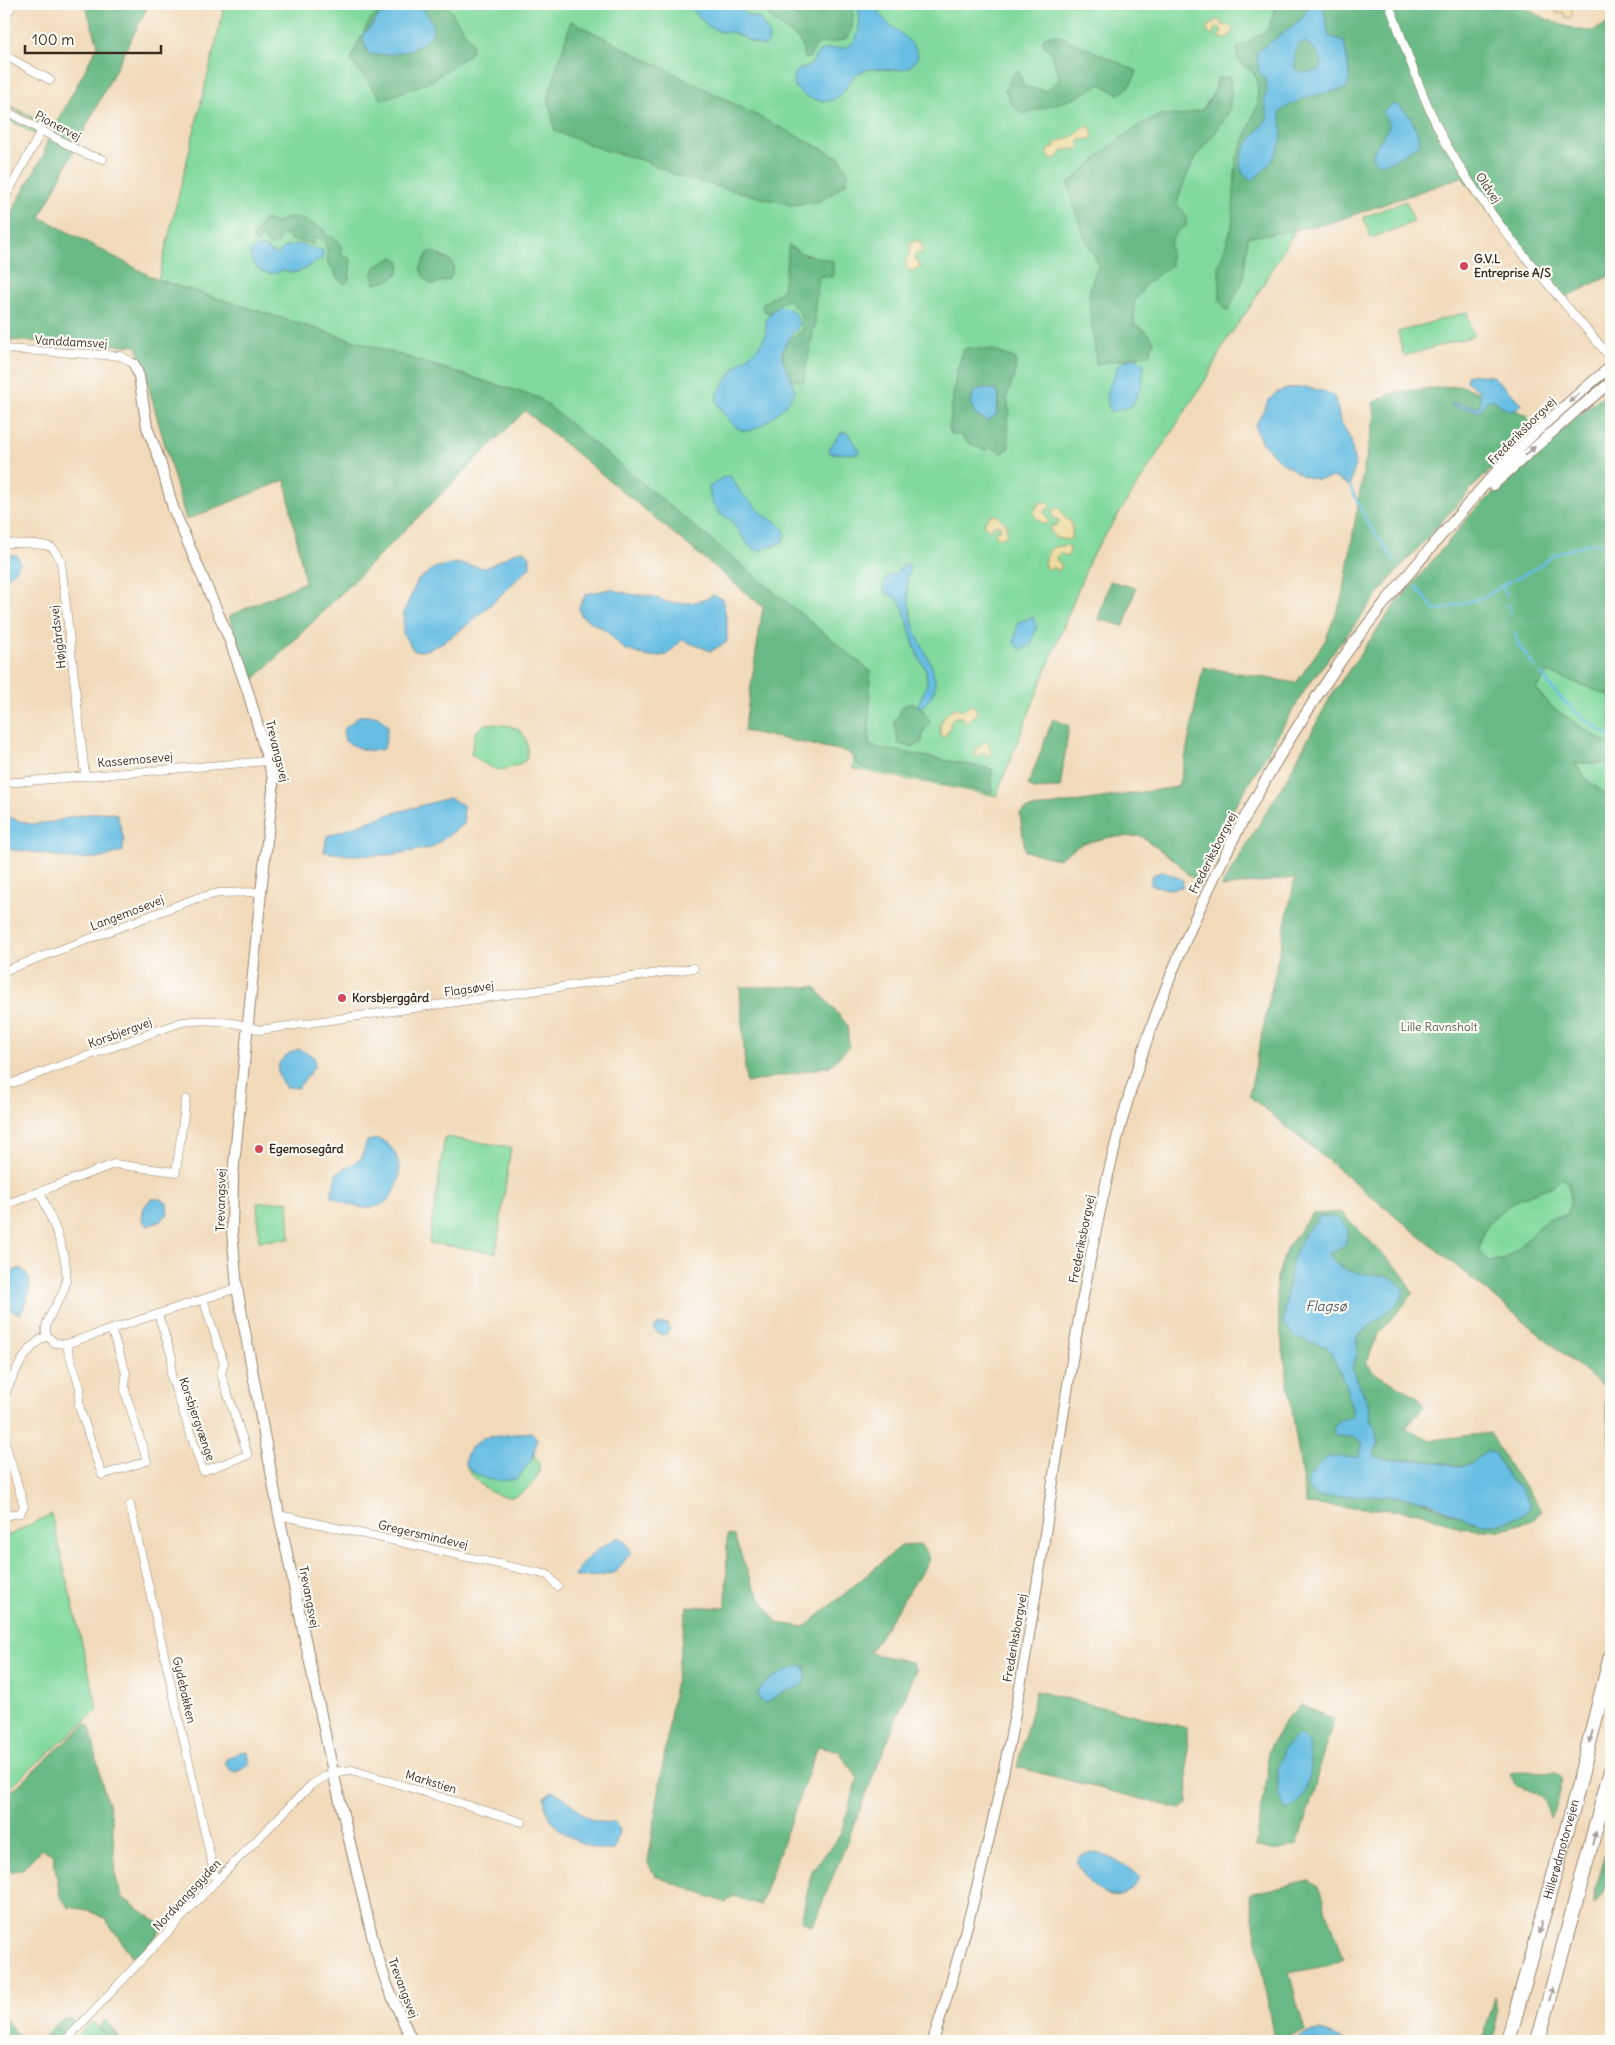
<svg xmlns="http://www.w3.org/2000/svg" width="1615" height="2045" font-family="Delius,sans-serif">
	<style>
		.green { fill: #80d99e; stroke: #5e825e }
		.forest { fill: #68b985; stroke: #527252; fill-rule: evenodd }
		.sand { fill: #eeda9e; stroke: #94825e }
		.water { fill: #66bee3; stroke: #507480; fill-rule: evenodd }
		.lines { fill: none; stroke-linecap: round; stroke-linejoin: round }
		.stream { stroke: #66bee3; stroke-width: 2.5 }
		.street-casing { stroke: #96826c; stroke-width: 9 }
		.secondary-casing { stroke: #96826c; stroke-width: 12 }
		.highway-casing { stroke: #96826c; stroke-width: 16 }
		.street { stroke: #fff; stroke-width: 8 }
		.secondary { stroke: #fff; stroke-width: 10 }
		.highway { stroke: #fff; stroke-width: 14 }
		.oneway { fill: #a79f9a }
		.poi-dot { fill: #d1495b; stroke: #fdfcf7; stroke-width: 2 }
		.labels { text-anchor: middle; stroke-width: 4.5; stroke-linejoin: round; paint-order: stroke }
		.street-label { font-size: 12px; fill: #3b2a1e; stroke: #fdfcf7 }
		.poi-label { font-size: 12px; font-weight: bold; fill: #3b2a1e; stroke: #fdfcf7; text-anchor: start }
		.park-label { font-size: 12px; fill: #505f44; stroke: #fdfcf7 }
		.water-label { font-size: 14px; font-style: italic; fill: #4a5e63; stroke: #fdfcf7 }
	</style>
	<rect width="100%" height="100%" fill="#fdfcf7"/>
	<filter id="ink" filterUnits="userSpaceOnUse"><feTurbulence type="fractalNoise" baseFrequency=".02" numOctaves="2"/><feDisplacementMap in="SourceGraphic" scale="10" xChannelSelector="R" yChannelSelector="G"/><feConvolveMatrix kernelMatrix="1 2 1 2 8 2 1 2 1" color-interpolation-filters="sRGB"/></filter>
	<filter id="wash" filterUnits="userSpaceOnUse"><feTurbulence type="fractalNoise" baseFrequency=".0096" numOctaves="4" result="noise"/><feDisplacementMap in="SourceGraphic" scale="20" xChannelSelector="R" yChannelSelector="G"/><feGaussianBlur stdDeviation="1.12" result="paint"/><feColorMatrix in="noise" values="0 0 0 0 0 0 0 0 0 0 0 0 0 0 0 0 0 1.4 0 .05"/><feComposite in="paint" operator="in"/></filter>
	<g filter="url(#wash)">
		<rect width="100%" height="100%" fill="#f1daba"/>
		<!-- green -->
		<path class="green" d="M225,4H1349L1299,224L1250,307L1225,342L1208,376L1091,557L996,796L853,769L862,673L766,600L539,398L158,280Z
			M4,102L43,123L42,125L4,104Z
			M4,114L35,131L34,134L4,117Z
			M1406,201L1414,222L1371,238L1363,217Z
			M1467,312L1473,336L1404,356L1398,332Z
			M1548,672L1611,696V745L1593,735L1550,706L1536,689Z
			M484,724C499,724 524,723 527,744C528,749 527,755 526,760C500,775 494,772 471,754L475,733Z
			M1574,763H1611V798L1589,782Z
			M445,1137L511,1147L496,1253L429,1243Z
			M1562,1178L1568,1182L1571,1200L1567,1215L1547,1219L1517,1250L1503,1260L1489,1261L1479,1251C1480,1209 1531,1194 1562,1178Z
			M288,1201L290,1239L259,1241L257,1203Z
			M534,1454C535,1457 538,1461 539,1464C542,1476 525,1494 514,1496C492,1500 474,1481 465,1464L474,1473L517,1479Z
			M51,1514L98,1710L4,1792V1536L12,1534Z
			M92,2021L109,2041H73Z"/>
		<!-- forest -->
		<path class="forest" d="M85,4H147L148,6L40,217L158,280L539,398L870,671L869,746L992,769V793L860,767L848,752L744,731L763,607L525,411L252,682L229,616L305,582L285,480L186,520L137,346L4,340V226L44,154L46,144L98,45Z
			M386,4H398L379,16L366,32L364,31L371,19Z
			M420,4H446L472,43L471,53L433,80L382,100L353,63L351,59L362,35L363,36L366,49C391,55 424,57 433,26Z
			M758,4H852C853,14 855,36 842,40C835,43 825,42 818,44L809,58L806,59L803,54L802,45L797,38L775,22Z
			M1275,4H1521C1532,15 1573,31 1590,31C1596,31 1605,24 1611,22V275L1558,301L1462,177L1330,223L1284,232L1248,237L1243,281L1227,312L1220,301L1219,265L1232,226L1236,160L1258,104L1257,79L1252,71L1241,64L1238,59L1237,49L1268,29L1275,8Z
			M571,21L840,158L849,175L846,178V183L829,196L818,202L791,205L680,177L645,161L601,149L555,131L549,102L550,92Z
			M1055,34L1137,71C1133,81 1128,91 1118,94L1101,84L1073,99L1023,114L1012,105L1005,89L1015,72L1019,70L1023,86L1046,91L1060,79L1050,50L1044,46L1042,42L1045,37Z
			M1230,77C1231,88 1232,101 1228,112C1222,126 1210,138 1201,150C1190,165 1182,186 1177,204C1184,212 1188,215 1186,226C1166,238 1170,246 1171,265L1146,284L1134,302V324L1145,330L1154,341L1149,355L1096,364C1096,339 1087,314 1090,290C1091,281 1096,272 1099,264C1083,237 1075,215 1068,184L1119,139L1140,125L1162,114L1181,116L1203,109L1215,91L1217,78Z
			M292,217L307,221L324,230L326,235C338,240 342,239 341,255L351,259L349,279L345,284L336,277L334,269L328,264L327,246L322,240L315,237L313,245L310,243L291,240L287,234L279,237L278,244L268,246L264,238L260,239L258,243H255L252,237L256,233L263,220H269L274,223Z
			M789,245L800,253L833,261V277L819,276L815,305V323L803,382L792,379L791,380C781,358 778,357 791,335L793,337L803,330L800,313L788,300L779,304L780,307L769,313L764,311L762,307L764,303L783,290Z
			M431,251L451,261L454,269L450,279L431,285L423,276L420,268L428,253Z
			M393,257L400,261C400,279 389,280 375,284L372,276L375,267Z
			M968,348L993,350L1016,359L1015,376L1011,384L1007,398L1010,415L1007,418L1009,448L1003,453L991,448L986,450C976,447 966,443 960,434H951L949,430L956,373L964,349ZM999,395L998,411L988,421L972,409V397Z
			M1456,386L1466,387L1526,415L1533,429L1471,489L1390,579L1308,685L1234,808L1199,879L1189,876L1178,863L1141,836L1111,837L1083,843L1058,859L1025,851L1020,814L1027,809L1177,787L1182,774L1203,667L1296,683L1325,641L1343,596L1363,472L1375,415L1373,403L1395,392Z
			M1611,388V696L1548,672L1536,689L1550,706L1593,735L1611,745V763H1574L1589,782L1611,798V1460L1604,1387L1249,1096L1295,878L1221,887L1287,778L1332,694L1392,609L1473,512L1547,442ZM1562,1178L1568,1182L1571,1200L1567,1215L1547,1219L1517,1250L1503,1260L1489,1261L1479,1251C1480,1223 1507,1203 1531,1194C1543,1189 1553,1188 1562,1178Z
			M1110,581L1136,588L1124,626L1098,619Z
			M911,703L921,707L930,721L924,731L921,743L911,747L899,744L894,720L899,715L901,707Z
			M1053,719L1069,726L1060,788L1034,789L1028,785Z
			M740,987H815L847,1025L849,1047L830,1066L746,1083Z
			M1341,1212L1403,1274L1413,1294L1380,1332L1366,1362L1374,1373L1417,1396L1424,1406L1406,1428L1431,1440L1490,1433L1512,1470L1542,1510L1533,1520L1497,1531L1460,1528L1420,1512L1306,1504L1279,1322L1276,1282L1286,1249L1312,1214ZM1304,1234L1328,1253L1332,1260L1344,1270L1364,1275L1390,1277L1401,1299L1357,1337V1355L1352,1368L1368,1404L1371,1422L1378,1442L1374,1455L1384,1460H1419L1458,1466L1470,1465L1495,1454L1509,1480L1518,1485L1501,1524L1475,1523L1417,1499L1372,1494L1339,1497L1359,1457L1363,1444L1353,1437L1341,1420L1353,1417L1351,1399L1341,1371L1327,1347L1292,1261Z
			M727,1535L734,1536L752,1584L777,1623L805,1627L901,1546L921,1545L930,1559L869,1653L911,1662L916,1670L813,1926L801,1921L812,1871L840,1835L858,1779L839,1751L818,1746L760,1905L733,1896L726,1903L655,1876L648,1863L687,1606L726,1608Z
			M1036,1691L1187,1728L1188,1804L1180,1809L1017,1767Z
			M1301,1705L1334,1719L1321,1761L1316,1787L1297,1845L1280,1850L1255,1847L1267,1779L1268,1751L1285,1720Z
			M85,1724L90,1727L102,1783L112,1817L116,1878L122,1897L164,1927L141,1953L132,1956L106,1920L89,1910L68,1907L60,1896L53,1854L41,1849L22,1870L4,1872V1798Z
			M1517,1772L1557,1773L1563,1780L1557,1803L1550,1817C1542,1792 1538,1794 1515,1785L1510,1773Z
			M1611,1835C1611,1859 1614,1885 1595,1904L1596,1887Z
			M1310,1881L1318,1886L1344,1959L1330,1965L1289,1973L1305,2031L1289,2035L1290,2041H1274L1249,1894Z
			M1495,1997L1497,2029L1493,2041H1482Z
			M4,2017L23,2041H8L4,2035Z
			M69,2018L75,2022L57,2041H39L61,2020Z
			M106,2019L122,2041H109L98,2027Z"/>
		<!-- sand -->
		<path class="sand" d="M1556,4C1563,4 1569,4 1573,11L1571,18H1566L1563,12L1557,14L1554,8Z
			M1218,19L1223,25L1230,26L1233,29L1231,35L1224,39L1218,37L1222,31L1219,27L1215,28L1213,35L1207,32V27Z
			M1087,126L1090,127L1093,134L1091,139L1080,140L1078,143L1080,146L1078,149L1064,150L1056,159L1048,157L1047,150L1054,148L1055,143L1072,137Z
			M912,241H920L923,250L922,253H916L914,256L921,267L912,271L907,269L905,261L910,254V244Z
			M1047,502L1050,505L1049,509L1043,511L1049,521L1044,525L1033,514L1039,503Z
			M1059,507L1064,517L1072,523V537L1069,540L1056,538L1050,530L1051,526H1056L1059,523V520L1053,518L1052,511Z
			M996,515L1006,524L1007,535L1003,538L998,537L995,534L996,531L1001,529L1000,525H994L990,530L984,526V523L989,516Z
			M1067,545L1070,548L1069,555L1065,556L1061,552L1056,557L1057,561L1062,565L1059,570L1057,571L1053,567L1049,570L1046,568L1044,562C1052,544 1050,548 1067,545Z
			M973,705L977,711L976,715L965,723L961,716L953,718C949,724 950,732 944,737L941,736C937,726 945,711 955,708L962,710Z
			M988,741L991,753L988,755L983,752L979,756H976L974,753C976,748 983,742 988,741Z"/>
		<!-- water -->
		<path class="water" d="M398,4H420L432,22L433,32C421,52 390,57 369,54L363,41L364,31L366,32L379,16Z
			M687,4H738L746,15L759,18L768,32L769,42L764,46L754,43L732,32H721L708,26Z
			M858,4H876C882,28 910,32 918,55C910,80 883,65 866,70C845,77 850,90 836,98C825,105 804,98 797,89C792,83 792,77 796,71L811,65C814,61 815,55 819,52C826,47 835,49 843,48C863,44 860,18 858,4Z
			M1311,4H1323L1329,36L1344,41L1350,78L1346,89C1323,93 1298,97 1280,112C1280,119 1283,129 1282,136C1278,157 1267,169 1251,181C1224,163 1255,135 1268,118L1264,98L1267,91L1266,81L1258,70L1257,52L1300,20ZM1305,42L1315,50L1322,61L1320,70L1303,73L1295,69V53L1299,44Z
			M1393,104C1409,107 1418,130 1420,144L1393,161L1379,164L1372,158C1374,146 1384,136 1390,125L1382,112Z
			M297,244C306,244 312,250 322,250L324,252L321,260C308,262 303,278 283,270C269,279 251,269 250,253L256,247H264L277,255L285,247Z
			M779,306C791,307 798,313 799,326C769,361 786,356 795,391C790,404 759,433 744,431C736,429 731,422 726,416C720,410 716,404 717,395C721,387 733,370 740,363C747,357 757,350 762,342C772,326 757,321 779,306Z
			M1134,357L1144,363L1142,384L1132,406L1110,412L1106,394L1119,364Z
			M1472,374C1479,376 1486,374 1494,377L1522,404L1517,409L1508,411L1494,400H1488L1479,411L1451,406L1452,403L1477,407L1481,404L1479,391L1466,381L1467,376Z
			M1306,387L1329,393L1335,398L1340,420L1351,440L1355,466L1350,486L1333,477L1319,480L1303,476L1280,461L1261,442L1255,426C1272,395 1269,389 1306,387Z
			M984,388L996,390L999,396L996,415L988,421L975,415L971,405L974,391Z
			M844,431L850,435L860,451L858,454L830,453L829,449L839,435Z
			M730,476L742,494L764,515L779,524L784,530L786,535L782,542L760,551L750,547L730,519L720,514L711,501L709,487L723,477Z
			M524,550L530,557V567C505,590 461,637 429,649C425,651 419,651 414,651L403,634L404,611L418,580L434,568L455,563L486,568L513,553Z
			M4,555H17L20,563L13,573L4,579Z
			M906,563L910,566C910,571 907,576 907,581C907,594 910,609 913,623C919,650 954,684 921,707L917,706L927,685L926,670L917,654L903,608L898,599L886,593L883,587C884,578 889,574 896,573Z
			M611,589C624,594 635,595 649,596C656,597 664,602 671,603C683,604 703,603 713,595L723,599L727,624V642L711,651L682,640L667,655L649,657L624,649L605,630L581,616L579,607L586,594Z
			M1033,617L1037,625L1031,645L1021,650L1014,643L1018,622Z
			M359,716H378L388,726L384,749C368,753 359,749 345,741L343,730Z
			M449,798L463,805L464,824L431,848L389,855H352L324,852L327,836L390,814Z
			M104,812L117,814L124,840L123,851L102,858L71,859L33,852L5,849L4,816L30,824L54,822L69,817Z
			M1163,871L1183,880L1182,887L1169,889L1151,885V876Z
			M299,1049L314,1057L315,1066L298,1088L285,1087C271,1068 279,1056 299,1049Z
			M378,1139C411,1150 404,1207 368,1208C354,1208 343,1202 331,1196L337,1173L361,1159L367,1141Z
			M152,1199H160L167,1203L168,1214L159,1222L147,1226L142,1220C143,1210 143,1205 152,1199Z
			M1320,1216L1338,1218L1348,1230L1345,1245L1329,1253C1339,1277 1366,1272 1388,1277C1394,1278 1399,1285 1404,1289L1402,1299L1357,1337V1355L1352,1368L1368,1404L1371,1422L1374,1423L1378,1442L1374,1455L1384,1460H1419L1458,1466L1470,1465L1487,1450L1495,1454L1509,1479L1518,1485L1531,1506C1526,1513 1522,1515 1513,1519C1473,1536 1453,1506 1416,1499C1382,1493 1351,1496 1317,1497L1308,1489V1478L1327,1457H1359L1363,1444L1353,1437L1335,1436L1333,1428L1341,1420L1353,1416C1350,1391 1339,1369 1327,1347L1295,1338L1283,1322L1292,1261L1304,1234Z
			M21,1268C25,1272 30,1276 30,1282C31,1290 24,1308 20,1314L4,1307V1275Z
			M658,1324H668L670,1331L664,1335L657,1333L654,1329Z
			M531,1432L537,1440L533,1458L517,1479C493,1482 482,1482 465,1464L467,1452L482,1438Z
			M619,1537L627,1544L631,1552L616,1572L601,1576L575,1577C577,1562 606,1543 619,1537Z
			M798,1665L804,1666C812,1689 795,1687 779,1694C774,1697 771,1701 765,1703L760,1700L757,1693C765,1679 784,1672 798,1665Z
			M1299,1734L1309,1743C1311,1767 1312,1800 1286,1811L1278,1794V1769L1283,1749Z
			M242,1751L248,1753C252,1764 246,1767 237,1772L230,1770L225,1762L226,1759Z
			M552,1791C579,1801 578,1826 615,1822L619,1831L614,1850C591,1852 556,1834 547,1812C545,1808 545,1802 544,1797Z
			M1093,1852C1105,1855 1135,1868 1140,1878C1136,1884 1130,1892 1123,1895C1104,1903 1083,1876 1076,1862L1080,1856Z
			M1320,2031L1333,2035L1346,2041H1293C1299,2034 1311,2032 1320,2031Z"/>
		<g class="lines">
			<!-- stream -->
			<path class="stream" d="M1350,486L1367,522L1397,564
				M1608,543H1611
				M1502,586L1506,596
				M1416,587L1436,611L1487,596L1502,586L1538,567L1555,554L1587,544H1601
				M1508,604L1511,614
				M1515,632L1518,645L1536,668
				M1542,674C1558,701 1585,720 1611,737"/>
		</g>
	</g>
	<g filter="url(#ink)">
		<g class="lines">
			<!-- street casing -->
			<g class="street-casing">
				<path id="street" d="M1389,4C1406,49 1421,95 1443,138C1487,219 1552,288 1611,358
					M4,7L10,10
					M4,55L50,80
					M4,110L85,154L103,159
					M4,200L42,130
					M4,349L121,356L134,364
					M4,543C16,544 43,542 52,548C57,551 59,557 61,562L85,775
					M4,783L268,761
					M4,971L197,898L219,893L261,892
					M4,1086L182,1022C210,1018 234,1021 260,1030L694,968
					M40,1192C50,1217 72,1260 65,1286C61,1303 41,1320 47,1336
					M4,1205L114,1164L176,1172L186,1099
					M158,1314L172,1357L171,1376L203,1471L248,1455L221,1374L224,1363L203,1299
					M47,1336L55,1343L66,1344L237,1288
					M66,1344L80,1388L79,1406L102,1475L147,1461L125,1391L126,1373L111,1329
					M4,1398C11,1378 27,1344 47,1336
					M4,1440L24,1506L20,1513L4,1516
					M130,1505L216,1881
					M279,1515L548,1575L557,1586
					M65,2041L216,1881L311,1785L333,1772L352,1770L522,1822"/>
			</g>
			<!-- secondary casing -->
			<g class="secondary-casing">
				<path id="secondary" d="M134,364L139,376L147,427L160,461L173,508L230,641L248,692L273,778V790L261,892L233,1175L232,1230L237,1288L279,1515L333,1772L375,1948L387,1985L412,2041
					M1493,485L1577,410L1611,382
					M933,2041C972,1920 1001,1796 1023,1670C1052,1505 1070,1338 1108,1175C1150,994 1231,821 1336,668C1367,622 1404,579 1440,537C1464,509 1488,479 1514,453C1545,422 1578,394 1611,366"/>
			</g>
			<!-- highway casing -->
			<g class="highway-casing">
				<g id="highway">
					<path id="s1" d="M1508,2041L1571,1815L1611,1656"/>
					<path d="M1538,2041L1611,1770"/>
				</g>
			</g>
			<!-- street -->
			<use href="#street" class="street"/>
			<!-- secondary -->
			<use href="#secondary" class="secondary"/>
			<!-- highway -->
			<use href="#highway" class="highway"/>
		</g>
		<!-- one-way arrows -->
		<defs><path id="oneway-solid" d="M-6-.8H1V-3.2L6.5 0L1 3.2V.8H-6Z" transform="scale(1.25)"/></defs>
		<g class="oneway">
			<use href="#oneway-solid" transform="translate(1574 398) rotate(140)"/>
			<use href="#oneway-solid" transform="translate(1530 451) rotate(-42)"/>
			<use href="#oneway-solid" transform="translate(1591 1737) rotate(104)"/>
			<use href="#oneway-solid" transform="translate(1594 1838) rotate(-75)"/>
			<use href="#oneway-solid" transform="translate(1540 1928) rotate(105)"/>
			<use href="#oneway-solid" transform="translate(1551 1994) rotate(-75)"/>
		</g>
	</g>
	<!-- markers -->
	<g class="poi-dot">
		<circle cx="1464" cy="266" r="5"/>
		<circle cx="342" cy="998" r="5"/>
		<circle cx="259" cy="1149" r="5"/>
	</g>
	<g class="labels">
		<!-- street labels -->
		<g class="street-label">
			<text transform="translate(58 126) rotate(28)" y="4">Pionervej</text>
			<text transform="translate(1488 188) rotate(56)" y="4">Oldvej</text>
			<text transform="translate(71 342) rotate(3)" y="4">Vanddamsvej</text>
			<text transform="translate(1522 431) rotate(-45)" y="4">Frederiksborgvej</text>
			<text transform="translate(58 637) rotate(-97)" y="4">Højgårdsvej</text>
			<text transform="translate(277 751) rotate(76)" y="4">Trevangsvej</text>
			<text transform="translate(135 760) rotate(-5)" y="4">Kassemosevej</text>
			<text transform="translate(1213 853) rotate(-63)" y="4">Frederiksborgvej</text>
			<text transform="translate(127 913) rotate(-21)" y="4">Langemosevej</text>
			<text transform="translate(469 989) rotate(-8)" y="4">Flagsøvej</text>
			<text transform="translate(120 1033) rotate(-20)" y="4">Korsbjergvej</text>
			<text transform="translate(221 1200) rotate(-89)" y="4">Trevangsvej</text>
			<text transform="translate(1082 1239) rotate(-79)" y="4">Frederiksborgvej</text>
			<text transform="translate(197 1419) rotate(71)" y="4">Korsbjergvænge</text>
			<text transform="translate(423 1535) rotate(13)" y="4">Gregersmindevej</text>
			<text transform="translate(309 1597) rotate(79)" y="4">Trevangsvej</text>
			<text transform="translate(1015 1638) rotate(-80)" y="4">Frederiksborgvej</text>
			<text transform="translate(184 1690) rotate(77)" y="4">Gydebakken</text>
			<text transform="translate(431 1782) rotate(17)" y="4">Markstien</text>
			<text dy="4" stroke="none"><textPath href="#s1" startOffset="199">Hillerødmotorvejen</textPath></text>
			<text transform="translate(187 1895) rotate(-47)" y="4">Nordvangsgyden</text>
			<text transform="translate(403 1988) rotate(69)" y="4">Trevangsvej</text>
		</g>
		<!-- poi labels -->
		<g class="poi-label">
			<text x="1474" y="263">G.V.L<tspan x="1474" dy="14">Entreprise A/S</tspan></text>
			<text x="352" y="1002">Korsbjerggård</text>
			<text x="269" y="1153">Egemosegård</text>
		</g>
		<!-- park labels -->
		<g class="park-label">
			<text x="1439" y="1031">Lille Ravnsholt</text>
		</g>
		<!-- water labels -->
		<g class="water-label">
			<text x="1326" y="1311">Flagsø</text>
		</g>
	</g>
	<!-- margin -->
	<rect width="1615" height="2045" fill="none" stroke="#fdfcf7" stroke-width="20"/>
	<!-- scale -->
	<path d="M25 45v8h136v-8" fill="none" stroke="#3b2a1e" stroke-width="2.5"/>
	<text x="32" y="45" font-size="15" fill="#3b2a1e" stroke="#fdfcf7" stroke-width="4" paint-order="stroke">100 m</text>
</svg>
